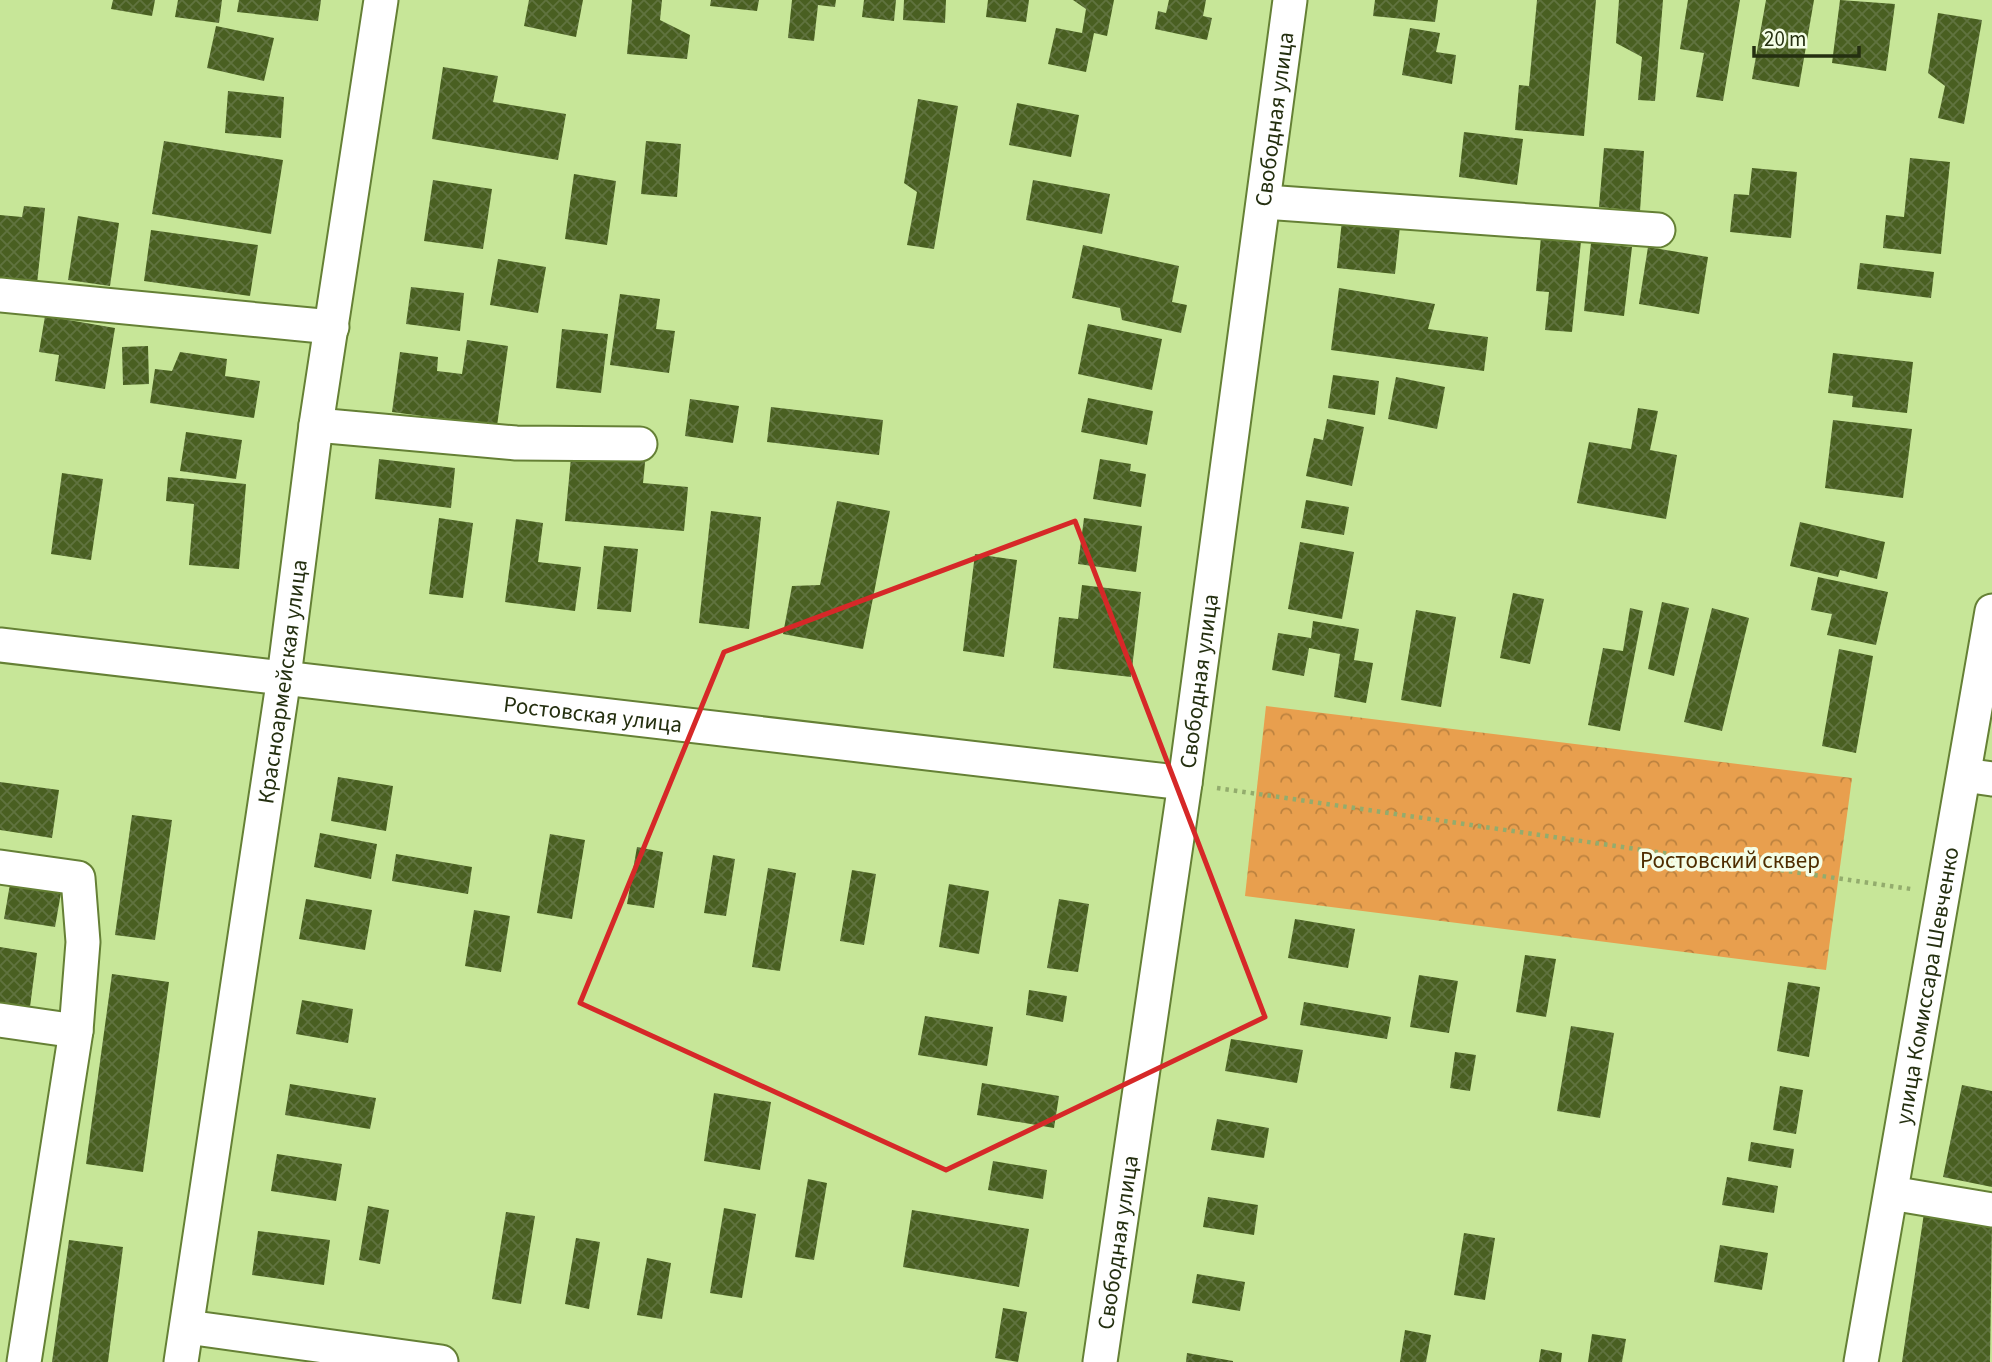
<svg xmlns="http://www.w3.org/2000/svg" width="1992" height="1362" font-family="'Source Sans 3',sans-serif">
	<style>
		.park { fill: url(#park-crowns) }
		.building { fill: url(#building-cross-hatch) }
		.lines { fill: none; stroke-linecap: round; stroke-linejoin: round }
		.minor-casing { stroke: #658035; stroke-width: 37 }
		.path { stroke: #93ac6d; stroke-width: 4.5; stroke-dasharray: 3.5 5; stroke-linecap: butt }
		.minor { stroke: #fff; stroke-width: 33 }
		.marked { fill: none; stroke: #d62828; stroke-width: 5; stroke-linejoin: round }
		.labels { text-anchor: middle; stroke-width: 7; stroke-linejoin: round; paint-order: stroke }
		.street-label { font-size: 23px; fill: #242f10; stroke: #f4fee7 }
		.park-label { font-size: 23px; fill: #4e2d00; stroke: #f4fee7 }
	</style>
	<defs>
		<pattern id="park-crowns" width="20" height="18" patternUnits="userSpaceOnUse" patternTransform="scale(1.75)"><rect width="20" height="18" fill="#e89f4e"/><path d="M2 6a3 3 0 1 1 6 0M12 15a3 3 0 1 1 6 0" fill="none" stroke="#bc823f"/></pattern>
		<pattern id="building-cross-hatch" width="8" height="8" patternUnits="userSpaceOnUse" patternTransform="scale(1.75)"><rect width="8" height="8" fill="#495f21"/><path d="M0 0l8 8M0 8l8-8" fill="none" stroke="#60733f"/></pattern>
	</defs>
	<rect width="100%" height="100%" fill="#c7e698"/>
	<!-- park -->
	<path class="park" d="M1266,706L1852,778L1826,970L1245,896Z"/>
	<!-- building -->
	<path class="building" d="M113,0H155L152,16L111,9Z
		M178,0H222L219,23L175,17Z
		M239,0H321L318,21L237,12Z
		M529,0H583L576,37L524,26Z
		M632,0H662L660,20L690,35L687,59L627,54Z
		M711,0H759L757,11L710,6Z
		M792,0H836L835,7L818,5L814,41L788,38Z
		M864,0H896L894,21L862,17Z
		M904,0H946L945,23L903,20Z
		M988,0H1029L1026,22L986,17Z
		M1073,0H1114L1107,36L1094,33L1086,72L1048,64L1056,28L1082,33L1086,9Z
		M1169,0H1206L1203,16L1212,18L1207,40L1155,29L1158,11L1166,13Z
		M1375,0H1438L1435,22L1373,16Z
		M1537,0H1596L1584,136L1515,130L1519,85L1529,86Z
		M1619,0H1663L1655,101L1638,100L1642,57L1616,43Z
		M1688,0H1740L1723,101L1696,97L1704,53L1680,49Z
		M1766,0H1814L1799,87L1752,79Z
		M1840,0L1895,4L1886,71L1832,63Z
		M1938,13L1982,20L1964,124L1938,118L1945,86L1928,73Z
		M216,26L274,38L264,81L207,68Z
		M1410,28L1440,33L1436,52L1456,55L1452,84L1402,75Z
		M443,67L498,76L493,102L566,114L558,160L432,139Z
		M228,91L284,97L281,138L225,133Z
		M918,99L958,106L934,249L907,245L917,192L904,183Z
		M1017,103L1079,115L1071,157L1009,145Z
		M1464,132L1523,139L1517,185L1459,177Z
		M164,141L283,160L271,234L152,214Z
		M646,141L681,144L677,197L641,194Z
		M1604,148L1644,151L1640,211L1599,207Z
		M1910,158L1950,162L1941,254L1883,248L1886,215L1904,217Z
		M1752,168L1797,172L1791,238L1730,232L1734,194L1749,195Z
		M574,174L616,181L607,245L565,239Z
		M433,180L492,189L483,249L424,241Z
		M1033,180L1110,194L1102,234L1026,220Z
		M24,206L45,208L37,284L0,280V215L22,217Z
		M78,216L119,223L110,286L68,280Z
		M1342,220L1400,226L1395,274L1337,268Z
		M151,230L258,245L250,296L144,281Z
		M1541,237L1581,241L1572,332L1545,330L1549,292L1536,291Z
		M1591,243L1632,247L1624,316L1584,311Z
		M1083,245L1179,266L1172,302L1187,305L1181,333L1122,320L1120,308L1072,298Z
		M1648,247L1708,257L1699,314L1639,304Z
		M498,259L546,267L538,313L490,305Z
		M1860,263L1934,272L1931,298L1857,289Z
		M411,287L464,293L460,331L406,324Z
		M1339,288L1435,304L1428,329L1488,337L1484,371L1331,350Z
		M620,294L660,299L656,329L675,331L669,373L610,365Z
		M45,316L115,328L105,389L55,381L59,355L39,352Z
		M1088,324L1162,339L1152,390L1078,374Z
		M562,329L608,334L601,393L556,388Z
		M467,340L508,346L497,426L392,412L400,352L438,357L437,371L462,374Z
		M148,346L149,384L123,385L122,347Z
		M180,352L227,359L225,376L260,381L254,418L150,403L155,369L172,371Z
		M1833,353L1913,362L1907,413L1852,407L1853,396L1828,393Z
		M1333,375L1379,381L1375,415L1328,408Z
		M1396,377L1445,387L1437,429L1388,419Z
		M1088,398L1153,411L1147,445L1081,432Z
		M690,399L739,406L733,443L685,436Z
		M771,407L883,420L879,455L767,442Z
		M1638,408L1658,411L1650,450L1677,455L1666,519L1577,503L1589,442L1631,449Z
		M1327,419L1364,427L1352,486L1306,476L1314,438L1323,440Z
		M1833,420L1912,429L1903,498L1825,488Z
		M186,432L242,440L236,479L180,471Z
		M572,447L646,453L643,483L688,487L684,531L565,521Z
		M379,459L455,468L451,508L375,499Z
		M1100,459L1131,464L1130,471L1146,474L1141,507L1093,499Z
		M62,473L103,479L91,560L51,554Z
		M168,477L246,484L239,569L189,565L194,504L166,501Z
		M1306,500L1349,507L1344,535L1301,528Z
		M837,501L890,511L863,649L783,634L792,586L820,585Z
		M711,511L761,517L749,629L699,623Z
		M439,518L473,523L463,598L429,594Z
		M1084,518L1142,526L1136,572L1078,564Z
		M516,519L543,523L538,562L581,567L575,611L505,602Z
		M1800,522L1885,542L1877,579L1840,570L1838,577L1790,566Z
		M1300,542L1354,552L1342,619L1288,609Z
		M604,546L638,549L631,612L597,609Z
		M975,554L1017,560L1004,657L963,651Z
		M1818,577L1888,592L1876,645L1827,635L1832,614L1811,610Z
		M1082,585L1141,592L1131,677L1053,668L1059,617L1078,619Z
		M1513,593L1544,599L1530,664L1500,658Z
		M1662,602L1689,608L1674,676L1648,669Z
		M1630,608L1643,611L1620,731L1588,725L1603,648L1623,651Z
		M1712,608L1749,618L1722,731L1684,722Z
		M1416,610L1456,617L1441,707L1401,700Z
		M1313,621L1359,629L1354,660L1373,663L1366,703L1334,697L1340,654L1309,648L1304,676L1272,670L1278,633L1311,638Z
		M1839,649L1873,656L1856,753L1822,746Z
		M338,777L393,786L386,831L331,821Z
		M0,782L59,790L52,838L0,830Z
		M132,815L172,820L155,940L115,935Z
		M320,833L377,844L371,879L314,867Z
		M550,834L585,840L572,919L537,913Z
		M637,847L663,852L654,908L627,904Z
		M396,854L472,867L468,894L392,881Z
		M713,855L735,859L726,916L704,913Z
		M768,868L796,873L780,971L752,967Z
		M852,870L876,874L864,945L840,941Z
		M10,884L61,893L55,927L4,919Z
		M949,884L989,891L979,954L939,947Z
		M306,899L372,910L365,950L299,939Z
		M1059,899L1089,904L1078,972L1047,968Z
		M474,910L510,916L501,972L465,966Z
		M1295,919L1355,929L1348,968L1288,958Z
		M0,947L37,953L30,1007L0,1003Z
		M1525,955L1556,959L1546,1017L1516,1012Z
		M112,974L169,982L143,1172L86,1164Z
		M1419,975L1458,981L1449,1033L1410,1027Z
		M1788,982L1820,987L1809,1057L1777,1051Z
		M1029,990L1067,996L1063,1022L1026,1015Z
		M302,1000L353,1009L348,1043L296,1034Z
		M1304,1002L1391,1017L1387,1039L1300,1025Z
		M925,1016L993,1027L987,1066L918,1055Z
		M1571,1026L1614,1033L1600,1118L1557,1111Z
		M1231,1039L1303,1050L1297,1083L1225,1071Z
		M1455,1052L1476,1055L1470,1091L1450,1088Z
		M982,1083L1059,1096L1054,1128L977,1115Z
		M290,1084L376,1098L370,1129L285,1115Z
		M1962,1085L1992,1091V1187L1943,1177Z
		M1780,1086L1803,1090L1796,1134L1773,1130Z
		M714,1093L771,1102L760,1170L704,1161Z
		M1217,1119L1269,1128L1264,1158L1211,1150Z
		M1751,1142L1794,1149L1791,1168L1748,1161Z
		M277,1154L342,1164L336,1201L271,1191Z
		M993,1161L1047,1170L1043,1199L988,1190Z
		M1727,1177L1778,1186L1774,1213L1722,1205Z
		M808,1179L827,1183L814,1260L795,1257Z
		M1208,1197L1258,1205L1254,1235L1203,1227Z
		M368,1206L389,1210L380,1264L359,1260Z
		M724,1208L756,1214L742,1298L710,1293Z
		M912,1210L1029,1229L1019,1287L903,1267Z
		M506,1212L535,1216L521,1304L492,1299Z
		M1924,1213L1992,1223L1990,1362H1902Z
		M258,1231L330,1240L324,1285L252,1275Z
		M1464,1233L1495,1238L1485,1300L1454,1295Z
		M576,1238L600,1242L589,1309L565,1304Z
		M69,1240L123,1247L108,1362H52Z
		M1720,1245L1768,1253L1762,1290L1714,1282Z
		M647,1258L671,1263L662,1319L637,1315Z
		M1197,1274L1245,1282L1240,1311L1192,1303Z
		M1003,1308L1027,1312L1018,1362L995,1358Z
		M1405,1330L1431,1335L1426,1362H1400Z
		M1592,1334L1626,1339L1622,1362H1588Z
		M1541,1349L1562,1353L1561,1362H1539Z
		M1187,1353L1233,1361V1362H1186Z"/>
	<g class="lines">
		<!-- minor casing -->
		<g class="minor-casing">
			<g id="minor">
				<path d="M1265,202L1658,230"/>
				<path d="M0,295L332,327"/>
				<path d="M316,425L516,443L640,444"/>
				<path id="s1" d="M0,645L1185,783"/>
				<path d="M1964,775L1992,779"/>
				<path d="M0,867L78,878L83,942L76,1031L24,1362"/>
				<path d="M0,1020L76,1031"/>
				<path d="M1891,1193L1992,1210"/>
				<path d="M187,1327L441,1362"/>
				<path id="s2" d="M181,1362L284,677L316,425L381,0"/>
				<path id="s3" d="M1100,1362L1185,783L1290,0"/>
				<path id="s4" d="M1861,1362L1992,611"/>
			</g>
		</g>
		<!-- path -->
		<path class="path" d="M1217,788L1911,889"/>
		<!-- minor -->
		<use href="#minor" class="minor"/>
	</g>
	<!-- marked area -->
	<path class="marked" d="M1075,521L1265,1017L946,1170L580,1003L724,652Z"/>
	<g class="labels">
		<!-- street labels -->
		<g class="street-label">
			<text dy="8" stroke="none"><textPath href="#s3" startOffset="1255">Свободная улица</textPath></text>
			<text dy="8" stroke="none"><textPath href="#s2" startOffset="688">Красноармейская улица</textPath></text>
			<text dy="8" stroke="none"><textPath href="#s3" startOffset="688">Свободная улица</textPath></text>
			<text dy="8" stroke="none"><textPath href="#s1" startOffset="597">Ростовская улица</textPath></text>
			<text dy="8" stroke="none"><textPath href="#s4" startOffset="382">улица Комиссара Шевченко</textPath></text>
			<text dy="8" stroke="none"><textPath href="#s3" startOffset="121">Свободная улица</textPath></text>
		</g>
		<!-- park labels -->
		<g class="park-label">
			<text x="1730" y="868">Ростовский сквер</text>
		</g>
	</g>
	<!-- scale -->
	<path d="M1754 46v10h105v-10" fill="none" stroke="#242f10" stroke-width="3.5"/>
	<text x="1764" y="46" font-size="21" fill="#242f10" stroke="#f4fee7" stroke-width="5" paint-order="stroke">20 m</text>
</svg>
